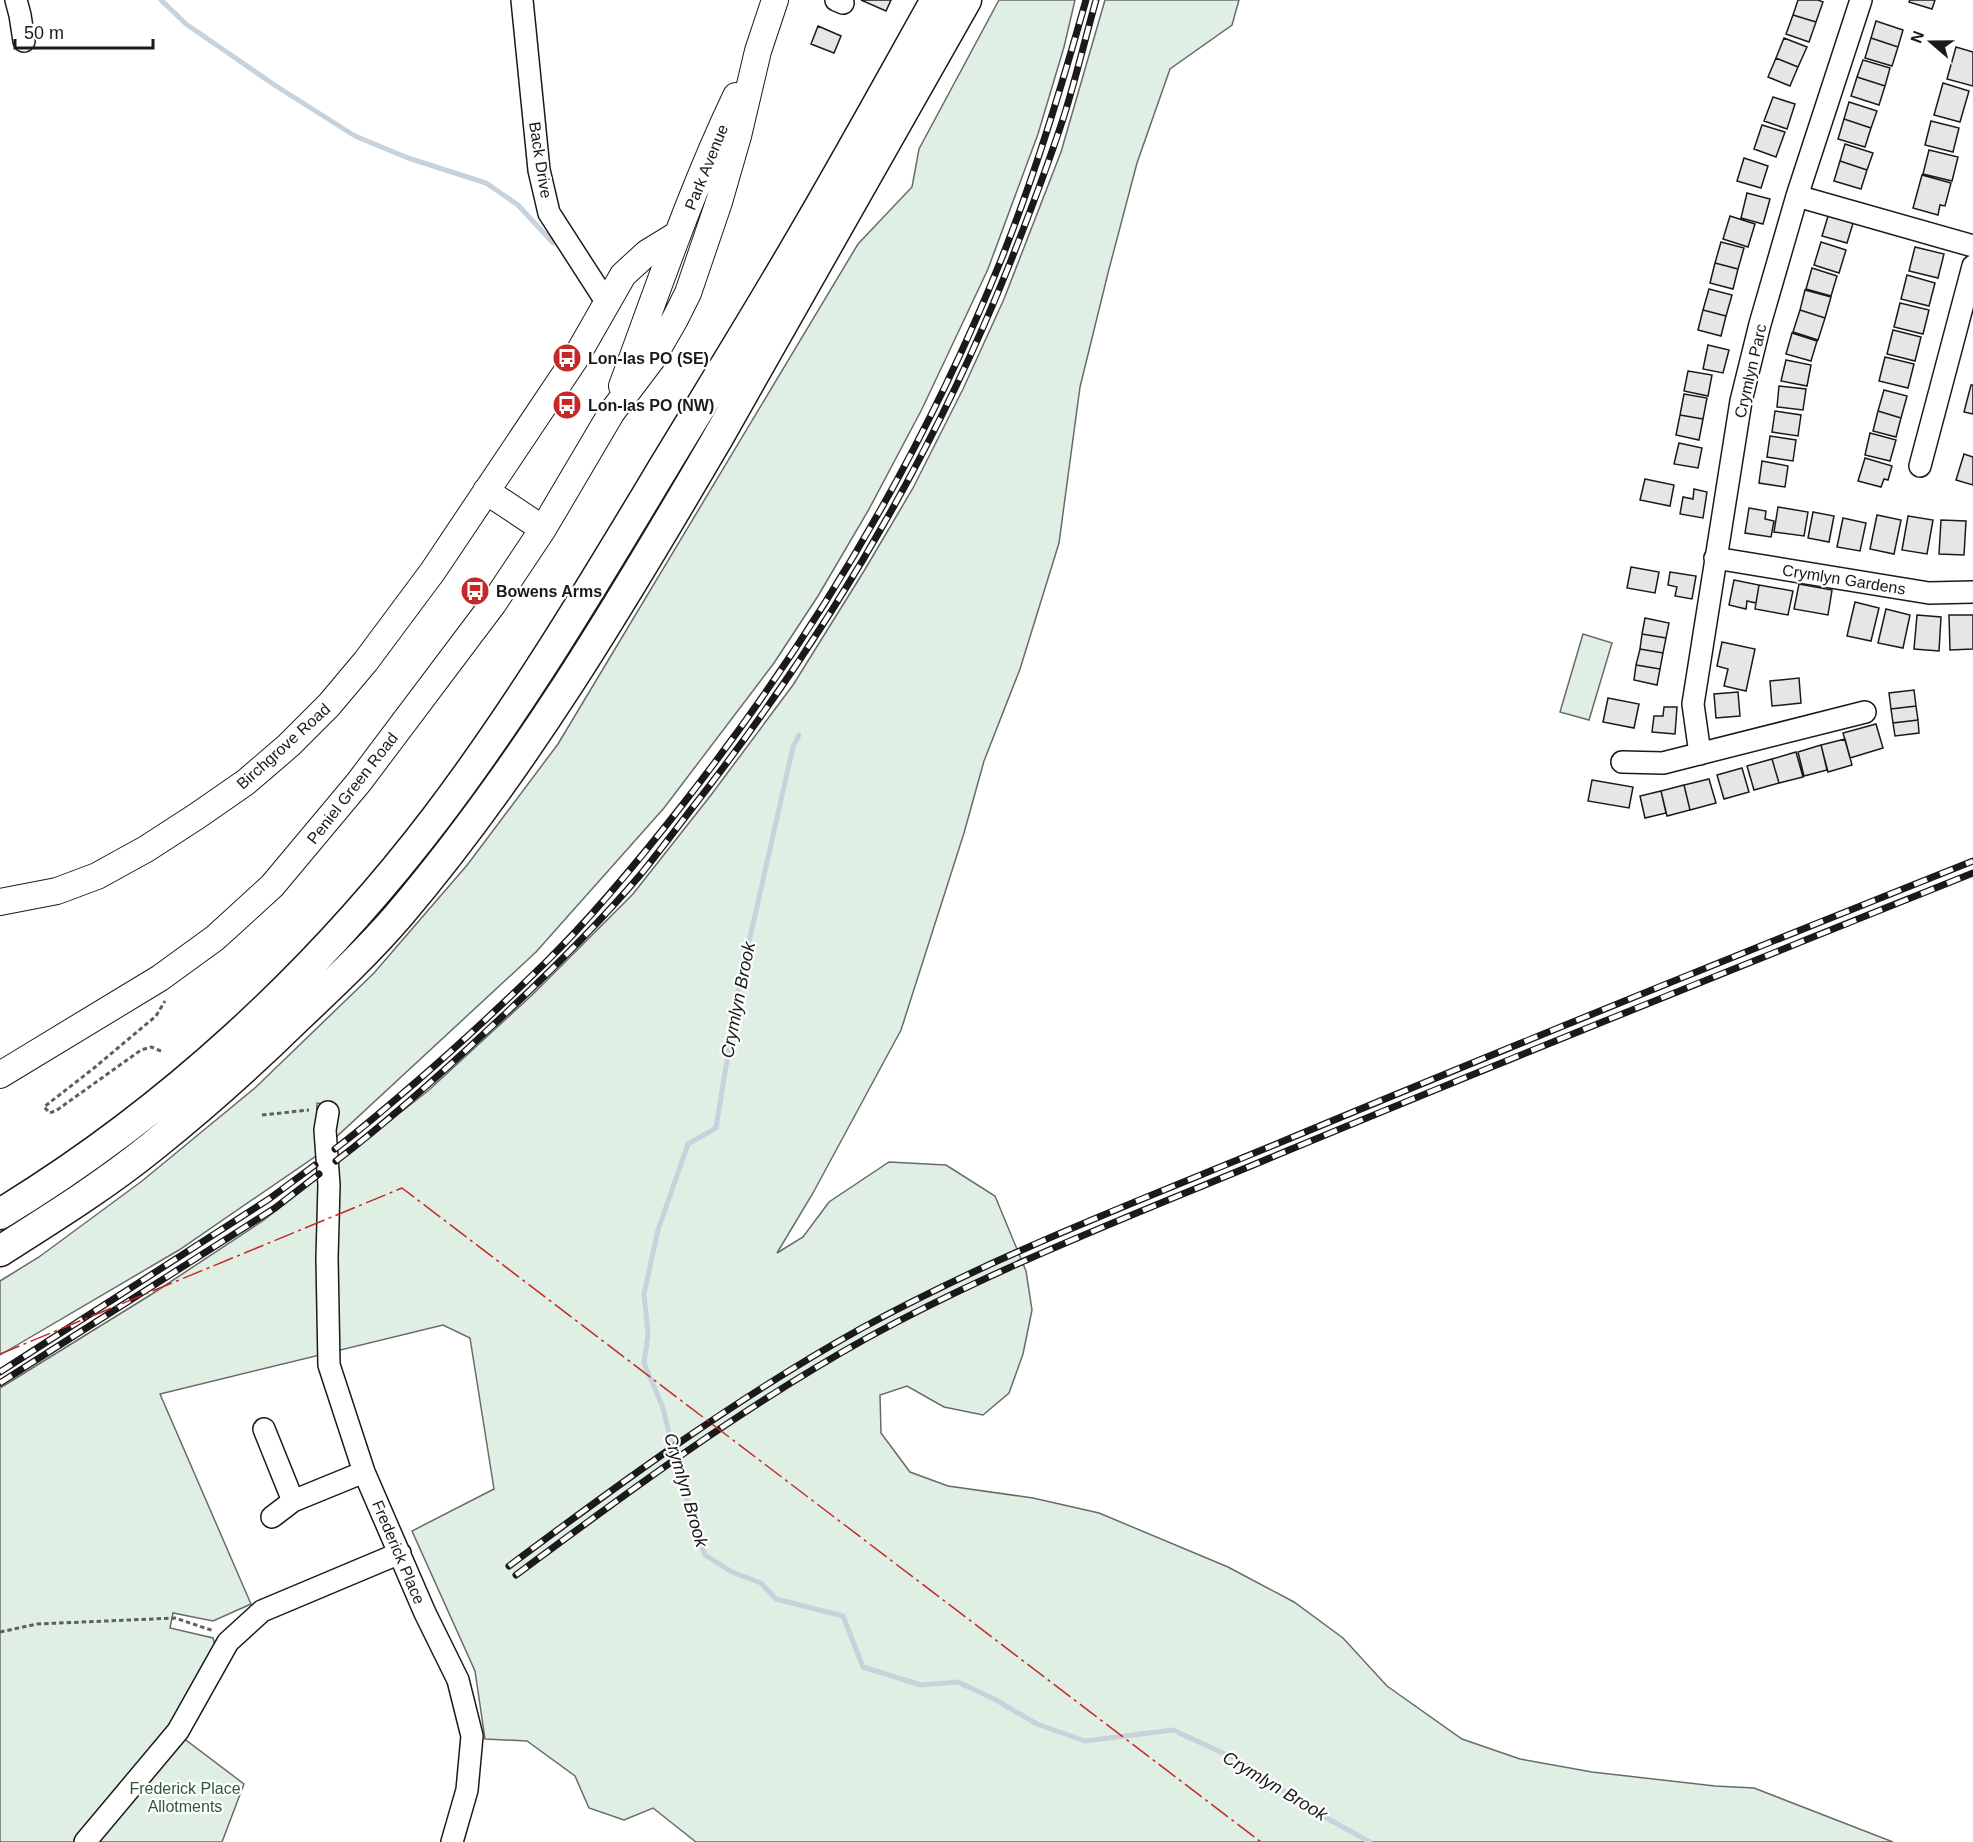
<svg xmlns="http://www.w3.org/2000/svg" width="1973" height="1842" font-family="Helvetica,sans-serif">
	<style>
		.green { fill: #e0efe3; stroke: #6a6a6a; stroke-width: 1.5 }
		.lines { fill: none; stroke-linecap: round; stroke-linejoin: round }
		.stream { stroke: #c6d2dc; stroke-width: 5 }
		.building { fill: #e6e6e6; stroke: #1a1a1a; stroke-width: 1.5 }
		.minor-casing { stroke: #1a1a1a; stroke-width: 24 }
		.major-casing { stroke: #1a1a1a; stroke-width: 28 }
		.highway-casing { stroke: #1a1a1a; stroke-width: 33 }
		.path { stroke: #5f5f5f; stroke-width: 3; stroke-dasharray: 4.5 3; stroke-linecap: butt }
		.minor { stroke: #fff; stroke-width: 21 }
		.major { stroke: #fff; stroke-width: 26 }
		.highway { stroke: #fff; stroke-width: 30 }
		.rail-casing { stroke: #1a1a1a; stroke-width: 7 }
		.rail { stroke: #fff; stroke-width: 4.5; stroke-dasharray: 14; stroke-linecap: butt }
		.power { stroke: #c62828; stroke-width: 1.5; stroke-dasharray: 21 4.5 3 4.5; stroke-linecap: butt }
		.labels { text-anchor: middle; stroke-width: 4.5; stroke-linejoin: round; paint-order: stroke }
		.street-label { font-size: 16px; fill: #1a1a1a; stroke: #fff }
		.poi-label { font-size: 16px; font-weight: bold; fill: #1a1a1a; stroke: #fff; text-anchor: start }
		.park-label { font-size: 16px; fill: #2b5a34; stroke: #fff }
		.water-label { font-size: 18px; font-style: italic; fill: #1a1a1a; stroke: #fff }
	</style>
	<rect width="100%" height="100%" fill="#fff"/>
	<!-- green -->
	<path class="green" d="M999,0H1075L1064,47L1038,134L988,269L922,409L868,511L818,596L774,663L664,808L536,952L334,1139L337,1106L317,1103L316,1156L179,1250L0,1355V1281L39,1257L142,1181L256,1087L374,973L468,864L558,744L858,244L912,187L919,149Z
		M1105,0H1239L1232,25L1170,69L1137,163L1108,273L1080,387L1059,543L1020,669L984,761L964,833L901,1030L813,1193L777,1253L803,1237L829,1202L889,1162L946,1165L995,1196L1026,1271L1032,1310L1023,1354L1009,1393L983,1415L944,1407L907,1386L880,1395L881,1433L910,1472L948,1486L1033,1498L1099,1513L1228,1567L1294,1602L1343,1638L1387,1686L1462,1739L1520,1759L1592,1772L1715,1786L1754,1788L1893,1842H696L653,1808L624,1820L589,1808L575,1776L527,1741L485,1739L475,1671L412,1531L494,1489L470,1338L443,1325L160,1394L251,1604L213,1621L173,1613L170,1628L213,1638L220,1663L178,1734L244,1784L222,1842H0V1388L152,1294L264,1220L429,1090L532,995L633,894L711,795L793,685L864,571L913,488L963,389L1004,299L1061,152Z
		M1583,634L1612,643L1589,720L1560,712Z"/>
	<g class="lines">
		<!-- stream -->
		<path class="stream" d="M161,0L186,24L276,86L355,136L408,158L486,183L518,205L553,243
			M799,735L793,747L739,986L716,1128L688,1144L658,1230L644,1294L648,1335L644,1363L663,1408L681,1483L705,1555L732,1572L761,1583L776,1599L843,1616L863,1667L921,1685L958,1682L996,1700L1037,1724L1085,1741L1173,1730L1238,1760L1312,1810L1370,1842"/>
	</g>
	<!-- building -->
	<path class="building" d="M861,0H891L886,11Z
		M1798,0H1818L1823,2L1816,22L1793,15Z
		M1910,0H1935L1932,9L1909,2Z
		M1793,15L1816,22L1809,42L1786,34Z
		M1876,21L1903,30L1898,47L1871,38Z
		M818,26L841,36L834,53L811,44Z
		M1784,38L1807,47L1798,67L1776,58Z
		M1871,38L1898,47L1892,66L1865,58Z
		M1956,47L1973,52V86L1947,79Z
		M1776,58L1798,67L1790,86L1768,77Z
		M1863,60L1890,68L1885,86L1857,77Z
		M1857,77L1885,86L1879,105L1851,96Z
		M1943,83L1969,91L1960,122L1934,115Z
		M1773,97L1795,104L1787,129L1764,121Z
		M1849,102L1877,111L1871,128L1844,119Z
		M1844,119L1871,128L1865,147L1838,139Z
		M1931,121L1959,128L1953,152L1925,145Z
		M1762,125L1785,132L1776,157L1754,149Z
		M1845,144L1873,153L1867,170L1840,161Z
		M1929,150L1958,157L1952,181L1923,174Z
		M1744,158L1768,166L1761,188L1737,181Z
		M1840,161L1867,170L1861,189L1834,181Z
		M1922,175L1951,183L1945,206L1940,205L1938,215L1913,208Z
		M1747,193L1770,199L1763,224L1741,218Z
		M1829,213L1854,220L1847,243L1822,236Z
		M1730,216L1755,224L1748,247L1723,239Z
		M1721,242L1744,248L1738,269L1715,263Z
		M1821,242L1846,250L1839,273L1814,265Z
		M1915,247L1944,254L1938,278L1909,271Z
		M1715,263L1738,269L1733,289L1710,283Z
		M1812,268L1837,276L1831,296L1806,289Z
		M1907,275L1935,283L1929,306L1901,299Z
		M1709,289L1732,295L1726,316L1703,310Z
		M1805,290L1831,297L1825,318L1800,310Z
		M1900,303L1929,310L1923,334L1894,327Z
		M1703,310L1726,316L1721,336L1698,330Z
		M1800,310L1825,318L1818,340L1793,332Z
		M1893,330L1921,337L1915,361L1887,354Z
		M1792,333L1817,341L1811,361L1786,354Z
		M1708,345L1729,350L1723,373L1703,369Z
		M1885,357L1914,364L1908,388L1879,381Z
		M1786,360L1811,365L1807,386L1781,381Z
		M1688,371L1712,375L1708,396L1684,391Z
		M1971,385H1973V414L1964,412Z
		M1779,386L1806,389L1803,410L1777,407Z
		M1884,390L1907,396L1901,418L1878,411Z
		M1684,394L1707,398L1703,419L1680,415Z
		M1775,411L1801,415L1798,436L1772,432Z
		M1878,411L1901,418L1896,437L1873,431Z
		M1680,415L1703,419L1699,440L1676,435Z
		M1870,433L1896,440L1890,461L1865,455Z
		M1770,436L1796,440L1793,461L1767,457Z
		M1679,443L1702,448L1698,468L1674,464Z
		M1964,454L1973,457V485L1956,480Z
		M1865,458L1892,466L1888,480L1884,479L1881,487L1858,481Z
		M1762,461L1788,466L1785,487L1759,483Z
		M1645,479L1674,485L1670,506L1640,500Z
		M1694,489L1707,492L1703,518L1680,514L1683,497L1693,499Z
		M1778,507L1808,512L1804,536L1774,532Z
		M1749,508L1766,511L1765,519L1774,521L1771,537L1745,533Z
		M1813,512L1834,516L1829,542L1808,538Z
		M1877,515L1901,520L1894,554L1870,549Z
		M1908,516L1933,520L1927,554L1902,550Z
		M1843,518L1866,523L1860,551L1837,547Z
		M1941,520L1966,521L1964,555L1939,554Z
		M1631,567L1659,572L1655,593L1627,588Z
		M1670,572L1696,576L1692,599L1675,596L1677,587L1668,585Z
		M1734,580L1759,585L1756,603L1747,601L1746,609L1729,605Z
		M1799,584L1832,590L1828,615L1794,609Z
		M1759,585L1793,591L1788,615L1755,609Z
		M1855,602L1879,608L1871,641L1847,636Z
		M1886,609L1910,615L1903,648L1878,643Z
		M1917,615L1941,617L1939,651L1914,649Z
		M1949,615H1973V649L1950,650Z
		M1645,618L1669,623L1666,638L1642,634Z
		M1642,634L1666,638L1663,653L1640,649Z
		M1722,642L1755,649L1746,691L1724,686L1728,669L1717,666Z
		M1640,649L1663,653L1660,669L1636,665Z
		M1636,665L1660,669L1657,685L1634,680Z
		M1799,678L1801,703L1772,706L1770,681Z
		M1914,690L1916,706L1891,709L1889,693Z
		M1738,692L1740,716L1716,718L1714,694Z
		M1608,698L1639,704L1634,728L1603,722Z
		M1916,706L1918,720L1893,723L1891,709Z
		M1664,707H1677L1675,734L1652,732L1654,716H1663Z
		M1918,720L1919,733L1895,736L1893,723Z
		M1876,724L1883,748L1850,758L1843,733Z
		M1845,739L1852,765L1828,772L1821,745Z
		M1821,745L1827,770L1804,776L1798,752Z
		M1796,752L1803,777L1779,783L1772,759Z
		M1772,759L1779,783L1754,790L1747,766Z
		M1742,768L1749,792L1724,799L1717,775Z
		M1709,779L1716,803L1690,810L1684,785Z
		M1592,780L1633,787L1629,808L1588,801Z
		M1684,785L1690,810L1667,816L1661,791Z
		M1661,791L1666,813L1645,818L1640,796Z"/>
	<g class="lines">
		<!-- minor casing -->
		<g class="minor-casing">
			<path id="minor" d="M16,0L20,15L24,41
				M522,0L539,170L549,213L607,303
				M836,0L843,3
				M1797,196L1973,246
				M1920,466L1973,266
				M1715,558L1929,593L1973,592
				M1700,754L1693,704L1741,401L1760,324L1797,196L1861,0
				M1622,762L1663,763L1865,712
				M328,1112L325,1130L329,1185L327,1258L329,1365L364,1472L425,1613L458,1680L472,1736L467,1790L452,1842
				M264,1429L293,1501
				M272,1517L293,1501L364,1472
				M85,1842L178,1731L228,1642L262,1611L400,1553"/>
		</g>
		<!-- major casing -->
		<g class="major-casing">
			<path id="major" d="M622,386C658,289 691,190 736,96
				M486,491L543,529
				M0,902L57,891L97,876L146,849L197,816L246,782L289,745L329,705L366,661L433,571L575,359L623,275L647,253L678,234
				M0,1075L160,978L215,938L272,886L359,782L493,604L543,529L612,412L652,359L675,319L688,293L719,202L738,136L758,51L775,0"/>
		</g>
		<!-- highway casing -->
		<g class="highway-casing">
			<path id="highway" d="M0,1214C168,1112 317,974 436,818C521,706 593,585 665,465C708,394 752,323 794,251C843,168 889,84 936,0
				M0,1251C52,1218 105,1185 153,1146C203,1106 251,1063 297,1018C332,985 368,951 399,915C522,770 620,605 716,441C800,294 884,147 966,0"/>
		</g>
		<!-- path -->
		<path class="path" d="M161,1051L151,1047L141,1050L57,1110L50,1113L44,1107L94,1068L156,1016L165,1001
			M262,1115L309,1110
			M0,1632L37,1624L175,1618L214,1631"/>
		<!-- minor -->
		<use href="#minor" class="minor"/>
		<!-- major -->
		<use href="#major" class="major"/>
		<!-- highway -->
		<use href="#highway" class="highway"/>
		<!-- rail casing -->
		<g class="rail-casing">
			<path id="rail" d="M335,1149C363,1128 389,1105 416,1082C460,1044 503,1004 545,963C595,914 640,859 683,804C813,638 922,456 1001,260C1035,175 1061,88 1086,0
				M336,1161C391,1119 442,1073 492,1026C544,978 595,928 641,874C659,852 676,829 693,807C823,641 932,458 1010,263C1029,215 1048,165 1064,116C1076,78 1085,39 1096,0
				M0,1372L269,1199L315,1165
				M0,1383L275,1208L319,1174
				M509,1566C623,1481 738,1397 862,1328C994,1256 1136,1202 1274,1145C1506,1048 1740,954 1973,861
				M516,1575C629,1491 743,1407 867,1338C998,1266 1139,1213 1277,1155C1508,1059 1741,966 1973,873"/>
		</g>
		<!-- rail -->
		<use href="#rail" class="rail"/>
		<!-- power -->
		<path class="power" d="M0,1354L402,1188L1261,1842"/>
	</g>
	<!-- icons -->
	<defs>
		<g id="bus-disc" transform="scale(1.5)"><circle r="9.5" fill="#c62828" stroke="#fff"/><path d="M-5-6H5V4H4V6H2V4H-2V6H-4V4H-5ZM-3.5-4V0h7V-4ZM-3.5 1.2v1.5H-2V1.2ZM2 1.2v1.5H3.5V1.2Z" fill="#fff"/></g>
	</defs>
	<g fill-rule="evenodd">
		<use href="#bus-disc" x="567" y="358"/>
		<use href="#bus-disc" x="567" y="405"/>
		<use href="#bus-disc" x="475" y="591"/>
	</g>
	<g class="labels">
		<!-- street labels -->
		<g class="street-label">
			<text transform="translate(541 160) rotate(81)" y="6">Back Drive</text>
			<text transform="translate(706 167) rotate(-68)" y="6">Park Avenue</text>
			<text transform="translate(1750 371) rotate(-77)" y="6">Crymlyn Parc</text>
			<text transform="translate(1844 579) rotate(9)" y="6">Crymlyn Gardens</text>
			<text transform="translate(283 746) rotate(-42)" y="6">Birchgrove Road</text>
			<text transform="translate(352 788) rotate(-52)" y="6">Peniel Green Road</text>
			<text transform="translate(399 1552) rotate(67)" y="6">Frederick Place</text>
		</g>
		<!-- poi labels -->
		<g class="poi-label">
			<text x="588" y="364">Lon-las PO (SE)</text>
			<text x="588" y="411">Lon-las PO (NW)</text>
			<text x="496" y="597">Bowens Arms</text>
		</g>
		<!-- park labels -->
		<g class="park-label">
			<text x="185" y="1794">Frederick Place<tspan x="185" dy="18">Allotments</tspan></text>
		</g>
		<!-- water labels -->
		<g class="water-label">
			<text transform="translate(738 1000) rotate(-79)" y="6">Crymlyn Brook</text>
			<text transform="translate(686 1490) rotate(74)" y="6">Crymlyn Brook</text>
			<text transform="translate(1275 1786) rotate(31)" y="6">Crymlyn Brook</text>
		</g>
	</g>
	<!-- north arrow -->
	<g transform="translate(1931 42) rotate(290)" stroke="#ffffff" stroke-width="4.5" paint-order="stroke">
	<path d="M0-4.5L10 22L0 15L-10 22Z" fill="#1a1a1a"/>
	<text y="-9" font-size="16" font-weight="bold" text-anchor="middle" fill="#1a1a1a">N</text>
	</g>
	<!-- scale -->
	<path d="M15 39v9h138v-9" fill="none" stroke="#1a1a1a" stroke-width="3"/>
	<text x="24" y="39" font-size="18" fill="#1a1a1a" stroke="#ffffff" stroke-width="4.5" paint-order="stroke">50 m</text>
</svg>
